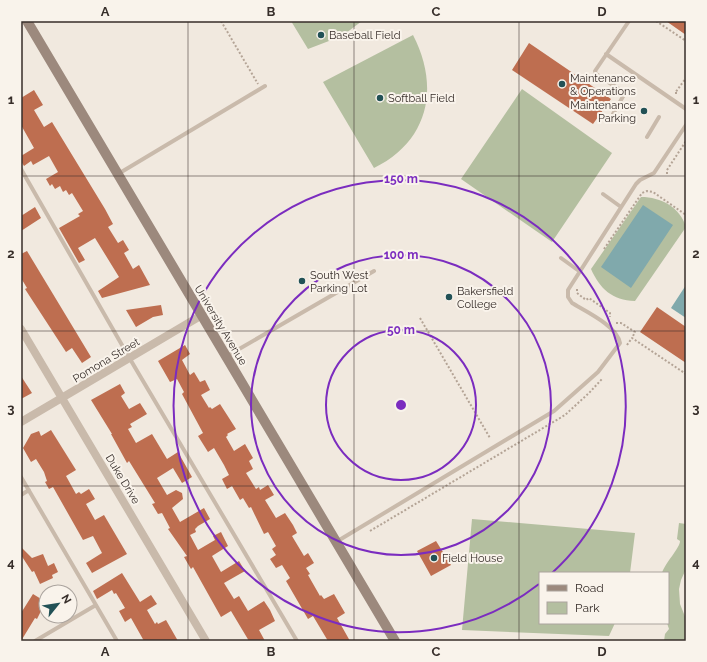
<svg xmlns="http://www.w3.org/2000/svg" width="707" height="662" font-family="Raleway,sans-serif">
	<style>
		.green { fill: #b4bfa0 }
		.water { fill: #80a9ac }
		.building { fill: #be6e50 }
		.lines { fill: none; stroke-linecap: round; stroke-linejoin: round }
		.path { stroke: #b4a496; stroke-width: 2; stroke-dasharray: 2 2; stroke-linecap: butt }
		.lane { stroke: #c9baab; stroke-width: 4 }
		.street { stroke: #c9baab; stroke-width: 8 }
		.secondary { stroke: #9c897d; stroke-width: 10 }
		.grid { fill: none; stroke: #372e2a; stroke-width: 1; stroke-opacity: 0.55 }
		.ring { fill: none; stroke: #7b2cbf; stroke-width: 2 }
		.poi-dot { fill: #225156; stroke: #f9f3eb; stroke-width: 1.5 }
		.labels { text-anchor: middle; stroke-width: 4; stroke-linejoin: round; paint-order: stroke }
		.poi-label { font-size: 11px; fill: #372e2a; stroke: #f9f3eb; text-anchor: start }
		.street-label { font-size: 11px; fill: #372e2a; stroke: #f9f3eb }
		.centre { fill: #7b2cbf; stroke: #f9f3eb; stroke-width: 2 }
		.ring-label { font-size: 12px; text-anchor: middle; font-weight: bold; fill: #7b2cbf; stroke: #f9f3eb; stroke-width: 4; stroke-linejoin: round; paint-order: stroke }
		.neatline { fill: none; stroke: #372e2a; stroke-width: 1.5 }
		.grid-label { font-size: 13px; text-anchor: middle; font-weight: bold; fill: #372e2a }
	</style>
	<rect width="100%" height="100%" fill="#f1e9df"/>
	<!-- green -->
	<path class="green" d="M291,21H362L342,36L308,49Z
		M413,35C440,87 429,141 374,168L323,82Z
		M522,89L612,153L552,242L461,179Z
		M641,197C661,197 680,207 686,227L635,301C612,300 600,289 591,269Z
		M472,519L635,533L630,573H540V623H615L609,636L462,630Z
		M679,523L686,524V569L681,580L679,589L680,604L686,619V641H664L665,634L669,629L667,623L668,573H662C665,563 680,548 680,541L677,539Z"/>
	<!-- water -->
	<path class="water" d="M643,205L673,225L631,288L601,267Z
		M686,285V318L671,308Z"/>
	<!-- building -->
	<path class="building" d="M666,21H686V35Z
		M529,43L611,99L593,124L512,70Z
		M34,90L43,105L34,110L44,127L52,122L105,209L113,224L108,227L118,243L123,240L129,250L124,253L133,269L139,265L150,285L102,298L98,291L119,277L95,238L78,248L85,260L79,263L59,228L80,216L78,214L83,211L72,193L69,195L66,190L63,192L60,186L55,189L52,184L50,186L46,179L58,172L49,156L33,165L31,161L24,166L21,161V156L34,148L21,125V98Z
		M35,207L41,218L21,231V216Z
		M27,251L91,357L82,363L72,348L66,352L25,289L27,288L21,278V254Z
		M161,305L163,315L153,317L136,327L126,310Z
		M657,307L686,327V363L640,332Z
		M185,345L190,354L182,360L190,375L194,372L200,382L205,380L210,390L201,395L209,408L210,407L212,409L220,404L229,418L236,429L227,434L228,435L226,437L234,451L245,444L253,458L249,461L253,469L246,473L256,489L259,487L260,490L268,485L274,495L265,500L276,518L285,513L293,525L297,533L292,536L304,556L308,553L314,563L306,568L310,574L308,575L320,596L321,595L324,599L334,594L345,613L337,618L350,641H328L313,616L308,619L286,581L290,578L282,565L276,568L270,559L276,555L272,549L276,546L268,532L264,534L251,507L249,508L243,498L240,500L232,486L227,489L222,479L229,475L224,465L214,448L208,452L198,436L203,433L182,394L184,392L177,379L170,382L158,361Z
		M21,376L32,393L21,399Z
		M120,384L125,393L121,396L129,409L140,403L147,414L130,424L132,427L128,429L136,443L152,434L167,459L178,452L192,477L182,483L173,468L157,478L167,495L176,490L182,493L183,499L172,508L180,522L204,508L210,519L198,526L195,529L196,532L190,535L198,550L215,540L213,536L221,532L228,546L212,556L221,572L239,561L245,571L224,583L234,599L239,596L248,611L264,601L270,610L275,621L259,630L265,641H249L231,611L221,617L193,567L191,569L184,557L187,556L168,529L170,528L162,513L158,514L152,504L155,503L129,461L127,463L111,434H112L91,400Z
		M51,430L76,470L66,476L76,494L79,492L81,494L89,489L95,499L86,504L95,520L104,515L127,554L92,573L86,563L102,553L93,536L83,540L53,487L49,489L45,482L47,481L44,472L36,459L31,462L23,448L31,434L39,431L41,436Z
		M436,541L451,565L431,576L417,551Z
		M21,547L32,558L43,554L48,566L54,563L58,572L52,575L53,578L40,584L34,571L32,572L21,555Z
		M122,573L140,602L151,595L157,604L147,610L155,624L157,622L158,624L166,620L178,641H144L131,618L125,622L119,611L125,608L116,593L114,594L112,590L97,599L93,591Z
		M33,594L46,602V612L41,611L37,619L35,618L21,641V613Z"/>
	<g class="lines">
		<!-- path -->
		<path class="path" d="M221,21L258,84
			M656,21L686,41
			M677,93H675L686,78
			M667,174V170L686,141
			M604,249L642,193L647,191L653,192L686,215
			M577,289V293L586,300L589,298L610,313V317
			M420,318L490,438
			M616,323H621L635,332L632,338
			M627,345L632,338L686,374
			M370,531L565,415L589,393L602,379"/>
		<!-- lane -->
		<path class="lane" d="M606,54L686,109
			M613,114L625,93L596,74L595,71L629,21
			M647,137L659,117
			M21,169L130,359L297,641
			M118,174L265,86
			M603,194L621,207
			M561,258L579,271
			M227,356L374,271
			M21,477L117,641
			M21,495L29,490
			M336,542L554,411L598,372L620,343C617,326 587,312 572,303L568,297V290L636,184L640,180L654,173L686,125
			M35,641L96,605"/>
		<!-- street -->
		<path class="street" d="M21,329L206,641
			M21,422L202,315"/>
		<!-- secondary -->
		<path class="secondary" d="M27,21L395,641"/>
	</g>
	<!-- grid -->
	<path class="grid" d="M188,21V641M354,21V641M519,21V641M21,176H686M21,331H686M21,486H686"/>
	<!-- distance rings -->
	<g class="ring">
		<circle cx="401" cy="405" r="75"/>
		<circle cx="401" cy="405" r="150"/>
		<path d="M539 584A226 226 0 1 1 552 573"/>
	</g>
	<!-- markers -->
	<g class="poi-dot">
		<circle cx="321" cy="35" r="4"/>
		<circle cx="562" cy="84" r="4"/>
		<circle cx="380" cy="98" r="4"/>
		<circle cx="644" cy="111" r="4"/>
		<circle cx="302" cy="281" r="4"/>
		<circle cx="449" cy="297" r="4"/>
		<circle cx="434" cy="558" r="4"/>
	</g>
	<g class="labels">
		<!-- poi labels -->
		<g class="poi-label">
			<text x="329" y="39">Baseball Field</text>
			<text x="570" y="82">Maintenance<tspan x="570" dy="13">&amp; Operations</tspan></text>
			<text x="388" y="102">Softball Field</text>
			<text x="636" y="109" text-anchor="end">Maintenance<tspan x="636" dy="13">Parking</tspan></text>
			<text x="310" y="279">South West<tspan x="310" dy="13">Parking Lot</tspan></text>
			<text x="457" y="295">Bakersfield<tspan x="457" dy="13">College</tspan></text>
			<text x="442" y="562">Field House</text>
		</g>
		<!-- street labels -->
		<g class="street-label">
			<text transform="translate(221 325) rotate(59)" y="4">University Avenue</text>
			<text transform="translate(106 360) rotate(-31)" y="4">Pomona Street</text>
			<text transform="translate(123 479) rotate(59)" y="4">Duke Drive</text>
		</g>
	</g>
	<circle cx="401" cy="405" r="6" class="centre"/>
	<g class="ring-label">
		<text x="401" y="183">150 m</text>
		<text x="401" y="259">100 m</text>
		<text x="401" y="334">50 m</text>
	</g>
	<!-- border -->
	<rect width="707" height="662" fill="none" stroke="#f9f3eb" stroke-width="44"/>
	<!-- legend -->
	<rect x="539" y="572" width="130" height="52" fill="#f9f3eb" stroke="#aba49e"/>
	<rect x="547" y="585" width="20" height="6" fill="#9c897d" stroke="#aba49e"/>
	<text x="575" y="592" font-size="12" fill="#372e2a">Road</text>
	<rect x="547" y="602" width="20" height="12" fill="#b4bfa0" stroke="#aba49e"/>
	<text x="575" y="612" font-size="12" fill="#372e2a">Park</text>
	<!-- north arrow -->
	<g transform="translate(58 604) rotate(60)"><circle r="19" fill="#f9f3eb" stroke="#aba49e"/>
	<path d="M0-3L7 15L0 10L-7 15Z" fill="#225156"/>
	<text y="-6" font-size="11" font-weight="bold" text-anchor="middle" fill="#372e2a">N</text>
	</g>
	<rect x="22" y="22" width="663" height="618" class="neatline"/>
	<g class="grid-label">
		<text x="105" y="16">A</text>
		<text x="271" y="16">B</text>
		<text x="436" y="16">C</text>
		<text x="602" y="16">D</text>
		<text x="11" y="104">1</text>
		<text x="696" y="104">1</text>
		<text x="11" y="258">2</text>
		<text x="696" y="258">2</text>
		<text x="11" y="413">3</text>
		<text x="696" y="413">3</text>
		<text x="11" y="567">4</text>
		<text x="696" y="567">4</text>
		<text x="105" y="656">A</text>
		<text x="271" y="656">B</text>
		<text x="436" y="656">C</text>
		<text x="602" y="656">D</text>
	</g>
</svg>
